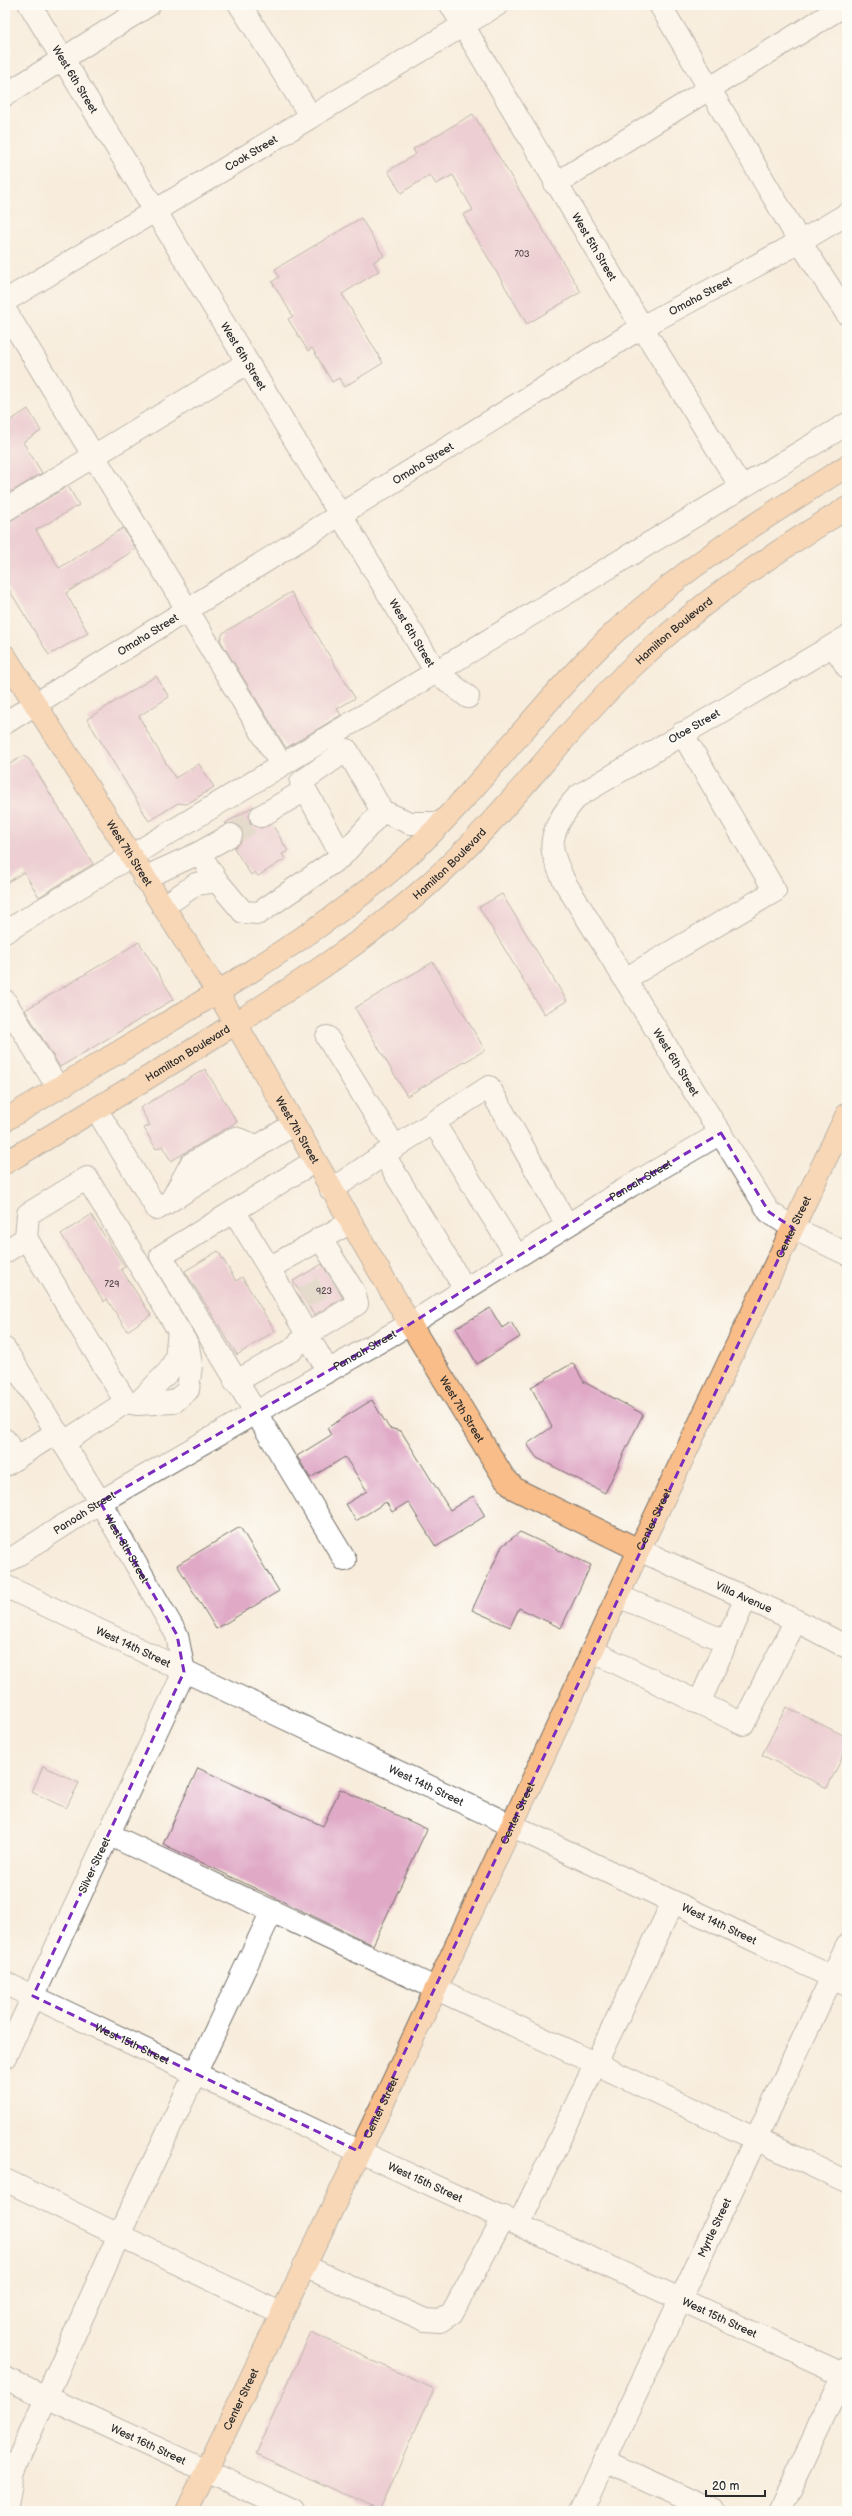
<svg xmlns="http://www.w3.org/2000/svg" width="852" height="2516" font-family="'Balsamiq Sans',sans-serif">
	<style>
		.building { fill: #e0aac7 }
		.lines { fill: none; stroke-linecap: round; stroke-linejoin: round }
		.minor-tunnel { stroke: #cfc6b9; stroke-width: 22; stroke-dasharray: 22 11; stroke-linecap: butt }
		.minor-casing { stroke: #736f69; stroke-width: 24 }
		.major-casing { stroke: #736f69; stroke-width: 24 }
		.minor { stroke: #fff; stroke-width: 22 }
		.major { stroke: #f8bd88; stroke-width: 22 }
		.marked { fill: none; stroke: #7b2cbf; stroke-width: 3; stroke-dasharray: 8 5; stroke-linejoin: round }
		.labels { text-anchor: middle; stroke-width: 3.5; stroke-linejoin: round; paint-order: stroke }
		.number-label { font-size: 9px; fill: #584b52 }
		.street-label { font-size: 11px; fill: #2b2b2b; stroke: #fdfcf7 }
	</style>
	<rect width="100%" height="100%" fill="#fdfcf7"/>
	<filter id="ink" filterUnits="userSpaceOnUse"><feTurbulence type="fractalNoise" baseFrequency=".025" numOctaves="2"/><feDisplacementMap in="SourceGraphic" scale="8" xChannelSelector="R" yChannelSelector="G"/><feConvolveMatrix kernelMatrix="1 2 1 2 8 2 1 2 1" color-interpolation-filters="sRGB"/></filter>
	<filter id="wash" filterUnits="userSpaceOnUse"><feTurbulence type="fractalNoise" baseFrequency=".012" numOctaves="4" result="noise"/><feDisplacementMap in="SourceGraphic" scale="16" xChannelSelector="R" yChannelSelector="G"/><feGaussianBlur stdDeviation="0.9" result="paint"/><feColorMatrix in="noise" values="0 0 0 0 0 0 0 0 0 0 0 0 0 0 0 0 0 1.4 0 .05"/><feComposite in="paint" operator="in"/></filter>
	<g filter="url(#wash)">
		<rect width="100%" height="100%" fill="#f8eddd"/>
		<g id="blocks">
			<!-- building -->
			<path class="building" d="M473,114L581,292L527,324L463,215L473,210L453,175L436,184L430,175L401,193L388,171L416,154L413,149Z
				M361,218L384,256L373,262L379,271L342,294L383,363L344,387L339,378L332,382L312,348L308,351L288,319L293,316L272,282L279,277L275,269Z
				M28,409L41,431L23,442L42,473L11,492L5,483V424Z
				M68,486L79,505L36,530L59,568L123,528L136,549L66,593L88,633L49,655L5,583V524Z
				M291,592L355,698L337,709L341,715L286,748L220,640L223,633Z
				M156,676L169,697L139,716L148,733L175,778L199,764L214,787L187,804L178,803L149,821L87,719Z
				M23,756L29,759L93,864L39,897L24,872L5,884V767Z
				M254,806L249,816L250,823L261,828L272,824L288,851L282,854L285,859L258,876L255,872L251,875L234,848L242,841V829L237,824H224Z
				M502,894L567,1001L544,1014L479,907Z
				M139,942L174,999L60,1067L25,1010Z
				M433,962L485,1050L407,1096L355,1008Z
				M205,1069L237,1122L171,1161L162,1146L156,1149L144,1128L150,1125L140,1108Z
				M91,1215L125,1267L121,1269L151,1315L127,1331L107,1299L104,1302L61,1234Z
				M218,1251L236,1281L242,1277L275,1331L237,1355L185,1271Z
				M322,1264L343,1298L314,1315L293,1281Z
				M490,1308L502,1328L511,1322L520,1337L477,1364L456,1328Z
				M573,1363L584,1382L643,1414L605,1493L537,1458L527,1444L552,1427L531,1387Z
				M372,1400L389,1428L401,1431L450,1510L473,1496L485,1516L436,1547L408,1502L392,1512L386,1502L356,1521L346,1504L367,1491L345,1457L310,1478L297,1456L331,1435L327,1428Z
				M240,1527L279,1591L216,1629L177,1565Z
				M520,1532L591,1565L561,1628L519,1608L510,1627L472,1610L502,1546Z
				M786,1707L847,1737V1748L827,1788L762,1755Z
				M43,1766L79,1783L66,1808L32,1792Z
				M198,1768L323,1826L340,1789L427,1829L373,1945L163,1844Z
				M311,2332L434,2389L379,2510L256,2454Z"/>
		</g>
	</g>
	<g filter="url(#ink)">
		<use href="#blocks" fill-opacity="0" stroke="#736f69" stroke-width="1"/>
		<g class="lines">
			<!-- minor-tunnel -->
			<path class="minor-tunnel" d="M231,835L261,816
				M303,1298L342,1276"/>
			<!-- minor casing -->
			<g class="minor-casing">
				<g id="minor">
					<path id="s1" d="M30,5L436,672L468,697"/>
					<path d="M240,5L310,115"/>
					<path id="s2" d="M451,5L642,327L741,487"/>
					<path d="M660,5L800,242L847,314"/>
					<path d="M5,95L149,5"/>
					<path d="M555,184L845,5"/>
					<path id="s3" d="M5,301L497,5"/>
					<path d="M5,310L281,764"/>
					<path d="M5,510L247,363"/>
					<path id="s4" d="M847,637L578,796C566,809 549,832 553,852C555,861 560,872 564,881L769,1212L793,1228L847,1254"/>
					<path d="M834,646L847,667"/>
					<path id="s5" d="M5,723L642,327L800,242L847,214"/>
					<path d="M382,811L410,823H439"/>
					<path d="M261,816L305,790"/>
					<path d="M199,853L217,881L243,912L259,913L342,856L382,811L347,750L301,782L342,856"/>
					<path d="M144,878L199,853L231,835"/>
					<path d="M163,907L196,884L217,881"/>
					<path d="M5,932L847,424"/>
					<path d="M625,979L775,891L682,733"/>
					<path d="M5,1001L58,1088"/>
					<path d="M327,1037L395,1147L489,1087L567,1225"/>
					<path d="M96,1109L157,1209L294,1124"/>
					<path d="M434,1123L517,1256"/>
					<path d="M384,1155L465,1289"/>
					<path d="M315,1161L161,1256L345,1560"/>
					<path d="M331,1190L395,1147"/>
					<path d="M173,1197L191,1164L235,1138L257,1146"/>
					<path d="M234,1211L269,1268"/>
					<path d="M26,1238L28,1214L87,1178L188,1346L191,1365L188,1390L174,1402L137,1404L126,1402L63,1443"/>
					<path d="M5,1252L26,1238L126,1402"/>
					<path id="s6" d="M5,1349L100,1502L177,1635L184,1672L5,2057"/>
					<path d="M328,1371L269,1268L351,1222"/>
					<path d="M235,1382L292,1350L306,1335L357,1304L354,1292L320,1238"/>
					<path d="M137,1404L169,1371L176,1358L179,1330"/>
					<path d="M5,1440L16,1458"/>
					<path d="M5,1465L57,1432"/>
					<path id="s7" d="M639,1550L793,1619L847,1647"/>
					<path id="s8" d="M5,1563L100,1502L410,1324L630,1186L721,1133"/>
					<path id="s9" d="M5,1586L847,1984"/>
					<path d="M618,1596L727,1642"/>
					<path d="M592,1651L743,1724L795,1622"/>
					<path d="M699,1703L746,1598"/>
					<path d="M108,1834L847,2182"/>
					<path id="s10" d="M5,1983L358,2151L847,2376"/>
					<path d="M5,2180L282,2314"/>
					<path d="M519,2224L673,1902"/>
					<path d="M304,2266L425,2320L440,2321L452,2313L504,2217"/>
					<path id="s11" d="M5,2378L293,2511"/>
					<path d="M605,2461L713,2511"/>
					<path d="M6,2511L13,2471L119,2235L272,1911"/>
					<path id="s12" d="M581,2511L847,1945"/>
					<path d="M779,2511L847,2368"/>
				</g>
			</g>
			<!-- major casing -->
			<g class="major-casing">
				<g id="major">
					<path id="s13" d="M5,656L218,993L410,1324L503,1476L515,1489L639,1550"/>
					<path d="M5,1120C86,1071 169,1023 250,972C306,936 361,899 410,854C484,785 541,701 615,632C687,565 764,518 847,466"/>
					<path id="s14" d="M5,1163C81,1118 157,1073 231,1026C300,983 368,939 428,885C502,819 560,737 631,668C696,605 770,555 847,508"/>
					<path id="s15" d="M187,2511L383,2103L639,1550L847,1114"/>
				</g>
			</g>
			<!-- minor -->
			<use href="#minor" class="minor"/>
			<!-- major -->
			<use href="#major" class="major"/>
		</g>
	</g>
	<!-- marked area -->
	<path d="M0 0H852V2516H0ZM721,1133L769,1212L793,1228L358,2151L33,1996L184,1672L177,1635L100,1502L410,1324L630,1186Z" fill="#f8eddd" fill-opacity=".55" fill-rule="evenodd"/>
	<path class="marked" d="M721,1133L769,1212L793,1228L358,2151L33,1996L184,1672L177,1635L100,1502L410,1324L630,1186Z"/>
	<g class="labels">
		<!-- number labels -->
		<g class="number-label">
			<text x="522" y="257">703</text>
			<text x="112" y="1287">729</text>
			<text x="324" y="1294">923</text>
		</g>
		<!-- street labels -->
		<g class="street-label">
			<text dy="4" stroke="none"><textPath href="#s1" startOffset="87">West 6th Street</textPath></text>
			<text dy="4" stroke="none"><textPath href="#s3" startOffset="287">Cook Street</textPath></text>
			<text dy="4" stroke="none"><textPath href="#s2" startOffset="281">West 5th Street</textPath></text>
			<text dy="4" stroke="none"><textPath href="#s5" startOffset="816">Omaha Street</textPath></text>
			<text dy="4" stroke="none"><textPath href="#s1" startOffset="411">West 6th Street</textPath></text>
			<text dy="4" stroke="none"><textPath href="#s5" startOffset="492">Omaha Street</textPath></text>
			<text dy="4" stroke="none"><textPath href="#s14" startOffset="861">Hamilton Boulevard</textPath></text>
			<text dy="4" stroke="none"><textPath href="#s1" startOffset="735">West 6th Street</textPath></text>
			<text dy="4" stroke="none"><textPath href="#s5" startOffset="168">Omaha Street</textPath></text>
			<text transform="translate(694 726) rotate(-30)" y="4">Otoe Street</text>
			<text dy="4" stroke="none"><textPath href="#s13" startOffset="233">West 7th Street</textPath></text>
			<text dy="4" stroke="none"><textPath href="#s14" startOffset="537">Hamilton Boulevard</textPath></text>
			<text dy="4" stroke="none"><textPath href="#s14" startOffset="213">Hamilton Boulevard</textPath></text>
			<text dy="4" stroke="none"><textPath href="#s4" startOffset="620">West 6th Street</textPath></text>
			<text dy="4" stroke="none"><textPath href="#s13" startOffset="557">West 7th Street</textPath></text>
			<text dy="4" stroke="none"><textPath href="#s8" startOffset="742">Panoah Street</textPath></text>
			<text dy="4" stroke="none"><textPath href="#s15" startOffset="1420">Center Street</textPath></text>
			<text dy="4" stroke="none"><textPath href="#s8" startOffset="418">Panoah Street</textPath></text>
			<text dy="4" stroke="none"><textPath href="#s13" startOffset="881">West 7th Street</textPath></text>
			<text dy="4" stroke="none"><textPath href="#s8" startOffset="94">Panoah Street</textPath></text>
			<text dy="4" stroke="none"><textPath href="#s15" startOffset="1096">Center Street</textPath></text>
			<text dy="4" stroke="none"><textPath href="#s6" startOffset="234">West 8th Street</textPath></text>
			<text dy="4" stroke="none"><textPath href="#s7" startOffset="115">Villa Avenue</textPath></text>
			<text dy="4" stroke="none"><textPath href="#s9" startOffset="142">West 14th Street</textPath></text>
			<text dy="4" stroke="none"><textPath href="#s9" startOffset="466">West 14th Street</textPath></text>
			<text dy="4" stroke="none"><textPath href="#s15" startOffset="772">Center Street</textPath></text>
			<text transform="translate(94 1865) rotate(-65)" y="4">Silver Street</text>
			<text dy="4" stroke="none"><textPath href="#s9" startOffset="790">West 14th Street</textPath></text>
			<text dy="4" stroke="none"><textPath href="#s10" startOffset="141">West 15th Street</textPath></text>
			<text dy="4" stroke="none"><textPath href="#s15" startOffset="448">Center Street</textPath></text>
			<text dy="4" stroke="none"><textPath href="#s10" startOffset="465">West 15th Street</textPath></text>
			<text dy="4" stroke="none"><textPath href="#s12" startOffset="313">Myrtle Street</textPath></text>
			<text dy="4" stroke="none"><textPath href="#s10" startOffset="789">West 15th Street</textPath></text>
			<text dy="4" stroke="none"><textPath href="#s15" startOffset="124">Center Street</textPath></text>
			<text dy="4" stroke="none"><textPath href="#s11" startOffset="158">West 16th Street</textPath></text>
		</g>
	</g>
	<!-- margin -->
	<rect width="852" height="2516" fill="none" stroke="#fdfcf7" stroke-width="20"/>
	<!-- scale -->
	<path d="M706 2490v6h59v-6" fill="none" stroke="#2b2b2b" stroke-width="2"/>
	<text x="712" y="2490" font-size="12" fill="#2b2b2b" stroke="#fdfcf7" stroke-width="3" paint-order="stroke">20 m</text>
</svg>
